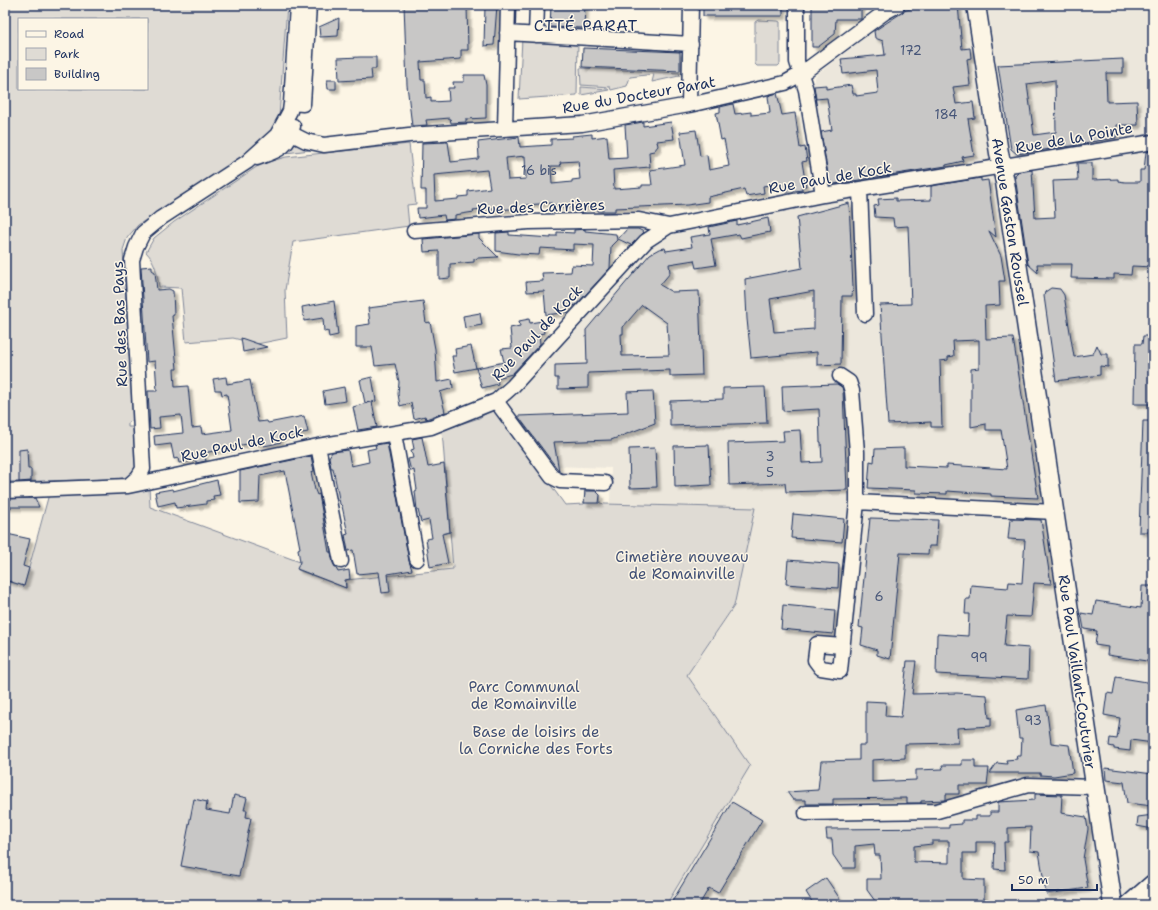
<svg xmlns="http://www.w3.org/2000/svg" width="1158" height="910" font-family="'Shantell Sans',sans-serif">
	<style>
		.built { fill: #ece7dc }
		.green { fill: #dfdbd4; stroke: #7d8599; fill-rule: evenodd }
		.building { fill: #c8c7c6; stroke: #1b2f5e; fill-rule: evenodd; filter: url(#shadow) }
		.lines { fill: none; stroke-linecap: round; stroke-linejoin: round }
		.minor-casing { stroke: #1b2f5e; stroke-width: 17 }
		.major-casing { stroke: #1b2f5e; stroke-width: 21 }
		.minor { stroke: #fcf5e5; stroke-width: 14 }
		.major { stroke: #fcf5e5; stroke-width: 18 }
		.labels { text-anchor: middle; stroke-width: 3; stroke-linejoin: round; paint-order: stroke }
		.number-label { font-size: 13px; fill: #465578 }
		.street-label { font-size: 15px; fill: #1b2f5e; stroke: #fcf5e5 }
		.park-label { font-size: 15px; fill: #425176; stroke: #fcf5e5 }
		.neighbourhood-label { font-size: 16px; letter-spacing: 1px; fill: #1b2f5e; stroke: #fcf5e5 }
	</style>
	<defs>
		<filter id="shadow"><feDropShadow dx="3.5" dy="3.5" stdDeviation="1" flood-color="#0004"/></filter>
	</defs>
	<rect width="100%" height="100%" fill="#fcf5e5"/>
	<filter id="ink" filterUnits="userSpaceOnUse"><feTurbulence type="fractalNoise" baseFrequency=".025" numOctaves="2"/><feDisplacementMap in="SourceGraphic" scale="8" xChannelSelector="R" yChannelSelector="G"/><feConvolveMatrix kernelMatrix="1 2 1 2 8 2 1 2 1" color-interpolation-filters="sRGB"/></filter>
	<g filter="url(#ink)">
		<!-- built -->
		<path class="built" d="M597,5H681V9Z
			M916,5H1153V891L1134,889L1115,905H666L749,766L687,675L734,606L755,509L610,504L611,468L553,466L507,407L510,399L645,251L688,225L830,201L813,83L816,75L893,16Z"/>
		<!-- green -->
		<path class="green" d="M5,5H287L279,117L269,138L243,157L138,225L127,238L123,250L133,421L128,422V427H133L136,467L128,477L116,479L5,482ZM19,19H147V89H19Z
			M758,20L778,21L780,22V64L778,66H757L755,64V22Z
			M522,38L578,41L577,95L519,99Z
			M580,68L680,73L679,76L652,82L654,74L630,77L627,86L611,90L610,87L581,85Z
			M581,87L608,89L609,90L581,95Z
			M295,140L311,149L310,150L286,153Z
			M409,144L416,204L407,205L409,226L293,242L285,290L287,338L257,344L233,338L186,342L181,288L159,287C157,274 156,262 146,252L154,238L174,222L261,164L286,157Z
			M490,411L498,412L565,505L584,504L585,487L592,488L600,495V503L605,504L755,508L734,606L687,675L750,766L666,905H5V580L24,586L49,494L149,486L150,507L300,562L298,570L346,588V580L453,569L442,430L479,418Z"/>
		<!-- building -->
		<path class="building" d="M404,5H467L468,50H461V59L420,62L421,80H425L426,98L431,97V102L449,101L448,88H454L453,82H464V75H484L486,85V118L466,119V122L451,123L450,118L426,120L427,125L412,126L407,85Z
			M485,5H497L494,45L484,46Z
			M551,5H585L584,28L550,27Z
			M703,5L783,6V16H703Z
			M812,5H861V19H836L835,34L818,47H812Z
			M914,5H958L962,49L970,48L971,58L967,59L970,85L953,87L956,104L973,102L975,118L968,119L974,155L962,157L963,161L946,165V166L834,184L829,181L821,132L832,130L827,98L816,99L814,86L826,85V89L851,85L853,94H856V96L878,93L876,70L843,74L841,59L885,55L883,41L875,38L874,31L906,10L915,8Z
			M339,18L338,36L320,37L319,27Z
			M583,48L680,52V71L582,67Z
			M360,57H376V69H371L372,79L339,81L338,58Z
			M1123,59V73H1106L1107,102L1137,101L1138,125H1116V138L1084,143L1085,144L1017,154L1011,149L998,65ZM1055,80L1056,132L1034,135L1027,84Z
			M327,80H336V89H328Z
			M777,93L782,115L795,113L800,148L805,147L807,161L802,162L806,186H802V190L787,192V189L782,190L781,183L763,186L764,193L746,196L744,189L708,197V202L687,205L615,208V211H598V207H557V205H552V203L526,205V207L492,211V208L473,210L474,212L455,215V219L445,220L444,215L418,218L417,208H426V190H421L422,143L448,142L451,162L478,159L479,157L478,142L519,137L520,147L551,145V139L572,138V136L592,134V138L607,136L609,159L627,158L625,125L643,122V126L671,122L674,139L657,141L658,146L654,151L649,152L650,167L613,170L614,189L642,187V185H652L650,170L685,165L680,132L696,130L700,156L707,155L709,170L729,166L724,139L721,140L716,113L720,112V107L733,104L735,114L751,112V115L770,113L768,96ZM525,156L526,179L508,180L506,158ZM578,161L580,179L572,180V182L552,184L551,166H561L560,162ZM487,170L490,188L468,191V196L458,197V199L435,201L434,175Z
			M1152,151L1153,267L1132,266L1131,275L1114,274V279L1071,278L1072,264H1037L1038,273L1028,264L1015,176L1019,172L1032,170L1035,218L1055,217L1053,181L1078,180L1077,163H1092V180L1118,179V181L1125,182H1140V170H1144L1146,152Z
			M981,178V181L988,180L996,237L989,231L1001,256L1005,281H999L1000,305L985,306L986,339L1013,338L1038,498L991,496V494L947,491V494L916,493V490L868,488L870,461L874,462L875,449L904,448V466L947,468V465L1007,469L1001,430H986V424L971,427V369L979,368V340L953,341L954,356L948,357V360L940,361L942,427H931V422L888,424L880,305L911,304L908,226L894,227L893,218L875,217L874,206L879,205L878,199L896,198V201L931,200V186Z
			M849,203L853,287L852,296H842L841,364L817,365V352L751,358L747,319L745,279L802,268L797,217ZM814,291V329L774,332L770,299Z
			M768,218L770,232L741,238L739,234L711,239L716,265L696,268L694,260L669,264L670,273L660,285L672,292L699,291L702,375L670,376V370L588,373V388L558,389V378H555V365L587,364L586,330L650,254L659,249L665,248L666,251L692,247L690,237L710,234L709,227L737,221V225ZM642,305L667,323L669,355L622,356L621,334H623V327Z
			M585,229V231L616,234L617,240L611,246L610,268L576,305L568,307V312L546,315L544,291L527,292L526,282L543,281L542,273L571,272L572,265L593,266L594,245L573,244V250L540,248L539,255L518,254L496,251V233L509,232V235L551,238V236H557V232L574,233V230Z
			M627,229H638L644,232L631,245L618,239Z
			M479,234V238L498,257L478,258L474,259V262L450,264V278L439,279V251L424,252L423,239Z
			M152,266V270L155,272L157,290L169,289L173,291L174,315L172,316L177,369H174L175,387L188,386L192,428L201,427L202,434L232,430L227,394L222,395L221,390H215L213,379L226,377L227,384L250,380L258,422L267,421L268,423L304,416L308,432L280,437L281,442L274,444L264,446L263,443L257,445L256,442L204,453L206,461L196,463V460L179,463L178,458L174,459L171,444L155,446L154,436L183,433L181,415L159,417L160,428L150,429L148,391H157L155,361L147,362L141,267Z
			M1051,288L1060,289L1064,295L1074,357L1093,354L1097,345L1101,354H1108V367L1100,366V375L1056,381L1044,296L1045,292Z
			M334,301L338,335L329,337L328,331L324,332L323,318L304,321L302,307Z
			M423,301L426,323L430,322L435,349L437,382L452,379L453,388L440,392L445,412L426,419L425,416L414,419L411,403L400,406L398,394L399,382L395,364L375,366L372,347H356V326L370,324L368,308Z
			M480,313L482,325L465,328L463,316Z
			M529,319L530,323L542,321L544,333L539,334L540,344L512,374L497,378L498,384L482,388L476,368L504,362L501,349L512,348L510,328L520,326L519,321Z
			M1143,336H1153V404H1134L1135,344H1142Z
			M241,338L267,347L243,352Z
			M471,346L476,368L455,372L452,356H456L455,349Z
			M372,377L376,401L372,402L377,427L358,430L353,407L370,402L365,403L360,380Z
			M837,384L842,387L843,391L847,490L786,492L785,483L729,485L728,443L784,441L783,431L800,430L802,463L822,462L821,442H820L819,409L783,411L782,386Z
			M344,387L346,401L325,404L323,391Z
			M765,387L767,423L670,426V401L723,399V388Z
			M653,391L655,423L611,440L554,442L559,471L518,416L628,412L627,392Z
			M1143,421H1153V532H1139Z
			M422,437L428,467L444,464L450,532L442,534L448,563L430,567L426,539L432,538L429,520L421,522L418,510H417L415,491L417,490L414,470L411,471L408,459L413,458L411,450L414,449L412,439Z
			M387,443L409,561L412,570L388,574L390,592L382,593L379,572L357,574L353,550L348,551L345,535L348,534L342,506L340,504L333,468H331L329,457L332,452L348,450L351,466L369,462L367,450L376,448L375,445Z
			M709,445L711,485L675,487L674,446Z
			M655,448L657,487L630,488L629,449Z
			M27,449L28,469H31V481L19,482V450Z
			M311,456L314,471L311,472L315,490L317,495L319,494L329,552H331L333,563L338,572L349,570L350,579L345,580L346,588L297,569L300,562L298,549L300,548L285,471L260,476L259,502L240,503V471Z
			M217,480L220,495L213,496L214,500L206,501V504L176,508L175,502L158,506L155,492L172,489L173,491Z
			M585,491H596L600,495L599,503H584Z
			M35,498L39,507H5L6,499Z
			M793,514L844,519L842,542L791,538Z
			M870,518L938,520L936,546H929L928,554L900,553L890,659L877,655V650L861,645L863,628L859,627Z
			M1010,519L1041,520L1051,584L1034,583L1031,617L1007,616L1004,646L1029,648L1028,679L936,674L937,634L968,636L969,614H965L966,599H970L971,585L1008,588L1009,582L1022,583L1025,540L1008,539Z
			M7,534L30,539L23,566L29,568L24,586L5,580V542Z
			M788,560L839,564L838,588L786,584Z
			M1142,586H1153V662L1107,655L1108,647L1095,645L1097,631L1084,629L1081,613L1093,615L1096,601L1141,608Z
			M783,605L835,610L833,634L781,629Z
			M907,661H916L912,694L957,693L987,695L989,718L991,717V726L957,728L958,743L905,744V758L872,760V782L916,780V770L943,769L942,765H962V760H975V768H989L987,785H959V794H946V800L921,801V803H907V798L833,799V804H806V800H793L787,792L818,790L821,761L859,760V745H866V701L886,702L885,716L901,717Z
			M1116,677L1153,683V743L1131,740L1130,751L1114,749V747L1109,746L1110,738L1117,739L1120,718L1104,715L1107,693L1113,694Z
			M1046,705L1051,743L1069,745L1073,773L1054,776L1040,775V773H990L997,763L1007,764L1006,760L1017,759L1016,756H1021L1022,738H1019L1016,710Z
			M1105,768L1153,774V806L1127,803L1124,782L1106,780Z
			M1035,794L1062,795L1061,813L1086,817L1088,829L1083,859L1088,888L1046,894L1039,852L1030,851L1031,827L1008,828V842H1004L1005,870L994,869L995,842H976V853H963V879L984,880V905H878L867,890V879H881L880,855H875L874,844L855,846V868H842L833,855L832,839H827L826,829L949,828V825L962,824V820H976V816H990V812H998V802L1035,800ZM932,841H949V863L914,862V846L932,844Z
			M234,795L247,798L244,810H247L246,817L251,818L239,876L181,866L194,799L207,802L206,810L230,814Z
			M732,802L762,820L718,893L709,888L699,905H670Z
			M1153,815V829L1137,826L1138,817Z
			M826,878L844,905H814L806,892Z"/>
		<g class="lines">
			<!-- minor casing -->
			<g class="minor-casing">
				<path id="minor" d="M797,5V62L806,90L823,195
					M507,33L691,44
					M536,35L537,5
					M291,103L303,104L309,5
					M689,105L691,5
					M505,129L508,5
					M277,135L290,111L291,103L297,5
					M257,158C276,151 290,148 293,126
					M860,189L865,314
					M414,231L529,222L639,220L669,226
					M840,376L849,382L852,391L857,452V502L840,671L821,668L815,660L817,644L842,646
					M496,401L552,477L560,481L605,483
					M394,434L417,559
					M318,446L341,561
					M128,486L138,477L143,469L132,260L136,247L143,233L161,218L247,162L277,135L288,132L306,141L324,145L409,135L582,124L689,105L785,83L801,74L885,12L898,5
					M5,491L128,486L318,446L431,427L496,401L513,386L646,241L669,226L823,195L1153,142
					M857,502L1054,512
					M806,813L937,811L1028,785L1094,787"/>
			</g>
			<!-- major casing -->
			<g class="major-casing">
				<path id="major" d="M976,5L999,153L1005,182L1113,905
					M1129,905L1153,884"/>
			</g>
			<!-- minor -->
			<use href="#minor" class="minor"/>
			<!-- major -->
			<use href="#major" class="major"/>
		</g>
	</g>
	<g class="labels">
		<!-- number labels -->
		<g class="number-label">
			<text x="911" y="55">172</text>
			<text x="946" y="119">184</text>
			<text x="539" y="175">16 bis</text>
			<text x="770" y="461">3</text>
			<text x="770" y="477">5</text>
			<text x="879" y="601">6</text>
			<text x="979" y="662">99</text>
			<text x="1033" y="725">93</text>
		</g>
		<!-- street labels -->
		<g class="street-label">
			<text transform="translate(639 95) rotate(-10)" y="5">Rue du Docteur Parat</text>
			<text transform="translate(1074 138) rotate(-10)" y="5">Rue de la Pointe</text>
			<text transform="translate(830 178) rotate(-10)" y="5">Rue Paul de Kock</text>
			<text transform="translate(541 207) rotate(-2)" y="5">Rue des Carrières</text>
			<text transform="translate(1010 222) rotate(81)" y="5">Avenue Gaston Roussel</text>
			<text transform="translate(120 324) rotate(-92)" y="5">Rue des Bas Pays</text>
			<text transform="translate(537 333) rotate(-47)" y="5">Rue Paul de Kock</text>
			<text transform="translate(242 444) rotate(-12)" y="5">Rue Paul de Kock</text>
			<text transform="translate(1077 672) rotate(82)" y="5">Rue Paul Vaillant-Couturier</text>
		</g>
		<!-- park labels -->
		<g class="park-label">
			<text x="682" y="562">Cimetière nouveau<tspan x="682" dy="17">de Romainville</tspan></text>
			<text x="524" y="692">Parc Communal<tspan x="524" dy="17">de Romainville</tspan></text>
			<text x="536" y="737">Base de loisirs de<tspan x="536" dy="17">la Corniche des Forts</tspan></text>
		</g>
		<!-- neighbourhood labels -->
		<g class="neighbourhood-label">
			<text x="586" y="31">CITÉ PARAT</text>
		</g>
	</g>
	<!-- margin -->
	<rect width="1158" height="910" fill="none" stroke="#fcf5e5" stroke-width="20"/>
	<rect x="10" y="10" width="1138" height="890" fill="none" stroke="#1b2f5e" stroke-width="1.5" filter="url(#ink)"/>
	<!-- legend -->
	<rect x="18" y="18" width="130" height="72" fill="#fcf5e5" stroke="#a2a6af"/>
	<rect x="26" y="31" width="20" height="6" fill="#fcf5e5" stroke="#a2a6af"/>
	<text x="54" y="38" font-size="12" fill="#1b2f5e">Road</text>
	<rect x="26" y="48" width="20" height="12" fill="#dfdbd4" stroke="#a2a6af"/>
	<text x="54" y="58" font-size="12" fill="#1b2f5e">Park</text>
	<rect x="26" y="68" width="20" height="12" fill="#c8c7c6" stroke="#a2a6af"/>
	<text x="54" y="78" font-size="12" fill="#1b2f5e">Building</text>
	<!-- scale -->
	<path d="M1012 884v6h85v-6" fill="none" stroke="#1b2f5e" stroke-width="2"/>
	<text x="1018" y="884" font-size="12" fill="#1b2f5e" stroke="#fcf5e5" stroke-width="3" paint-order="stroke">50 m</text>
</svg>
